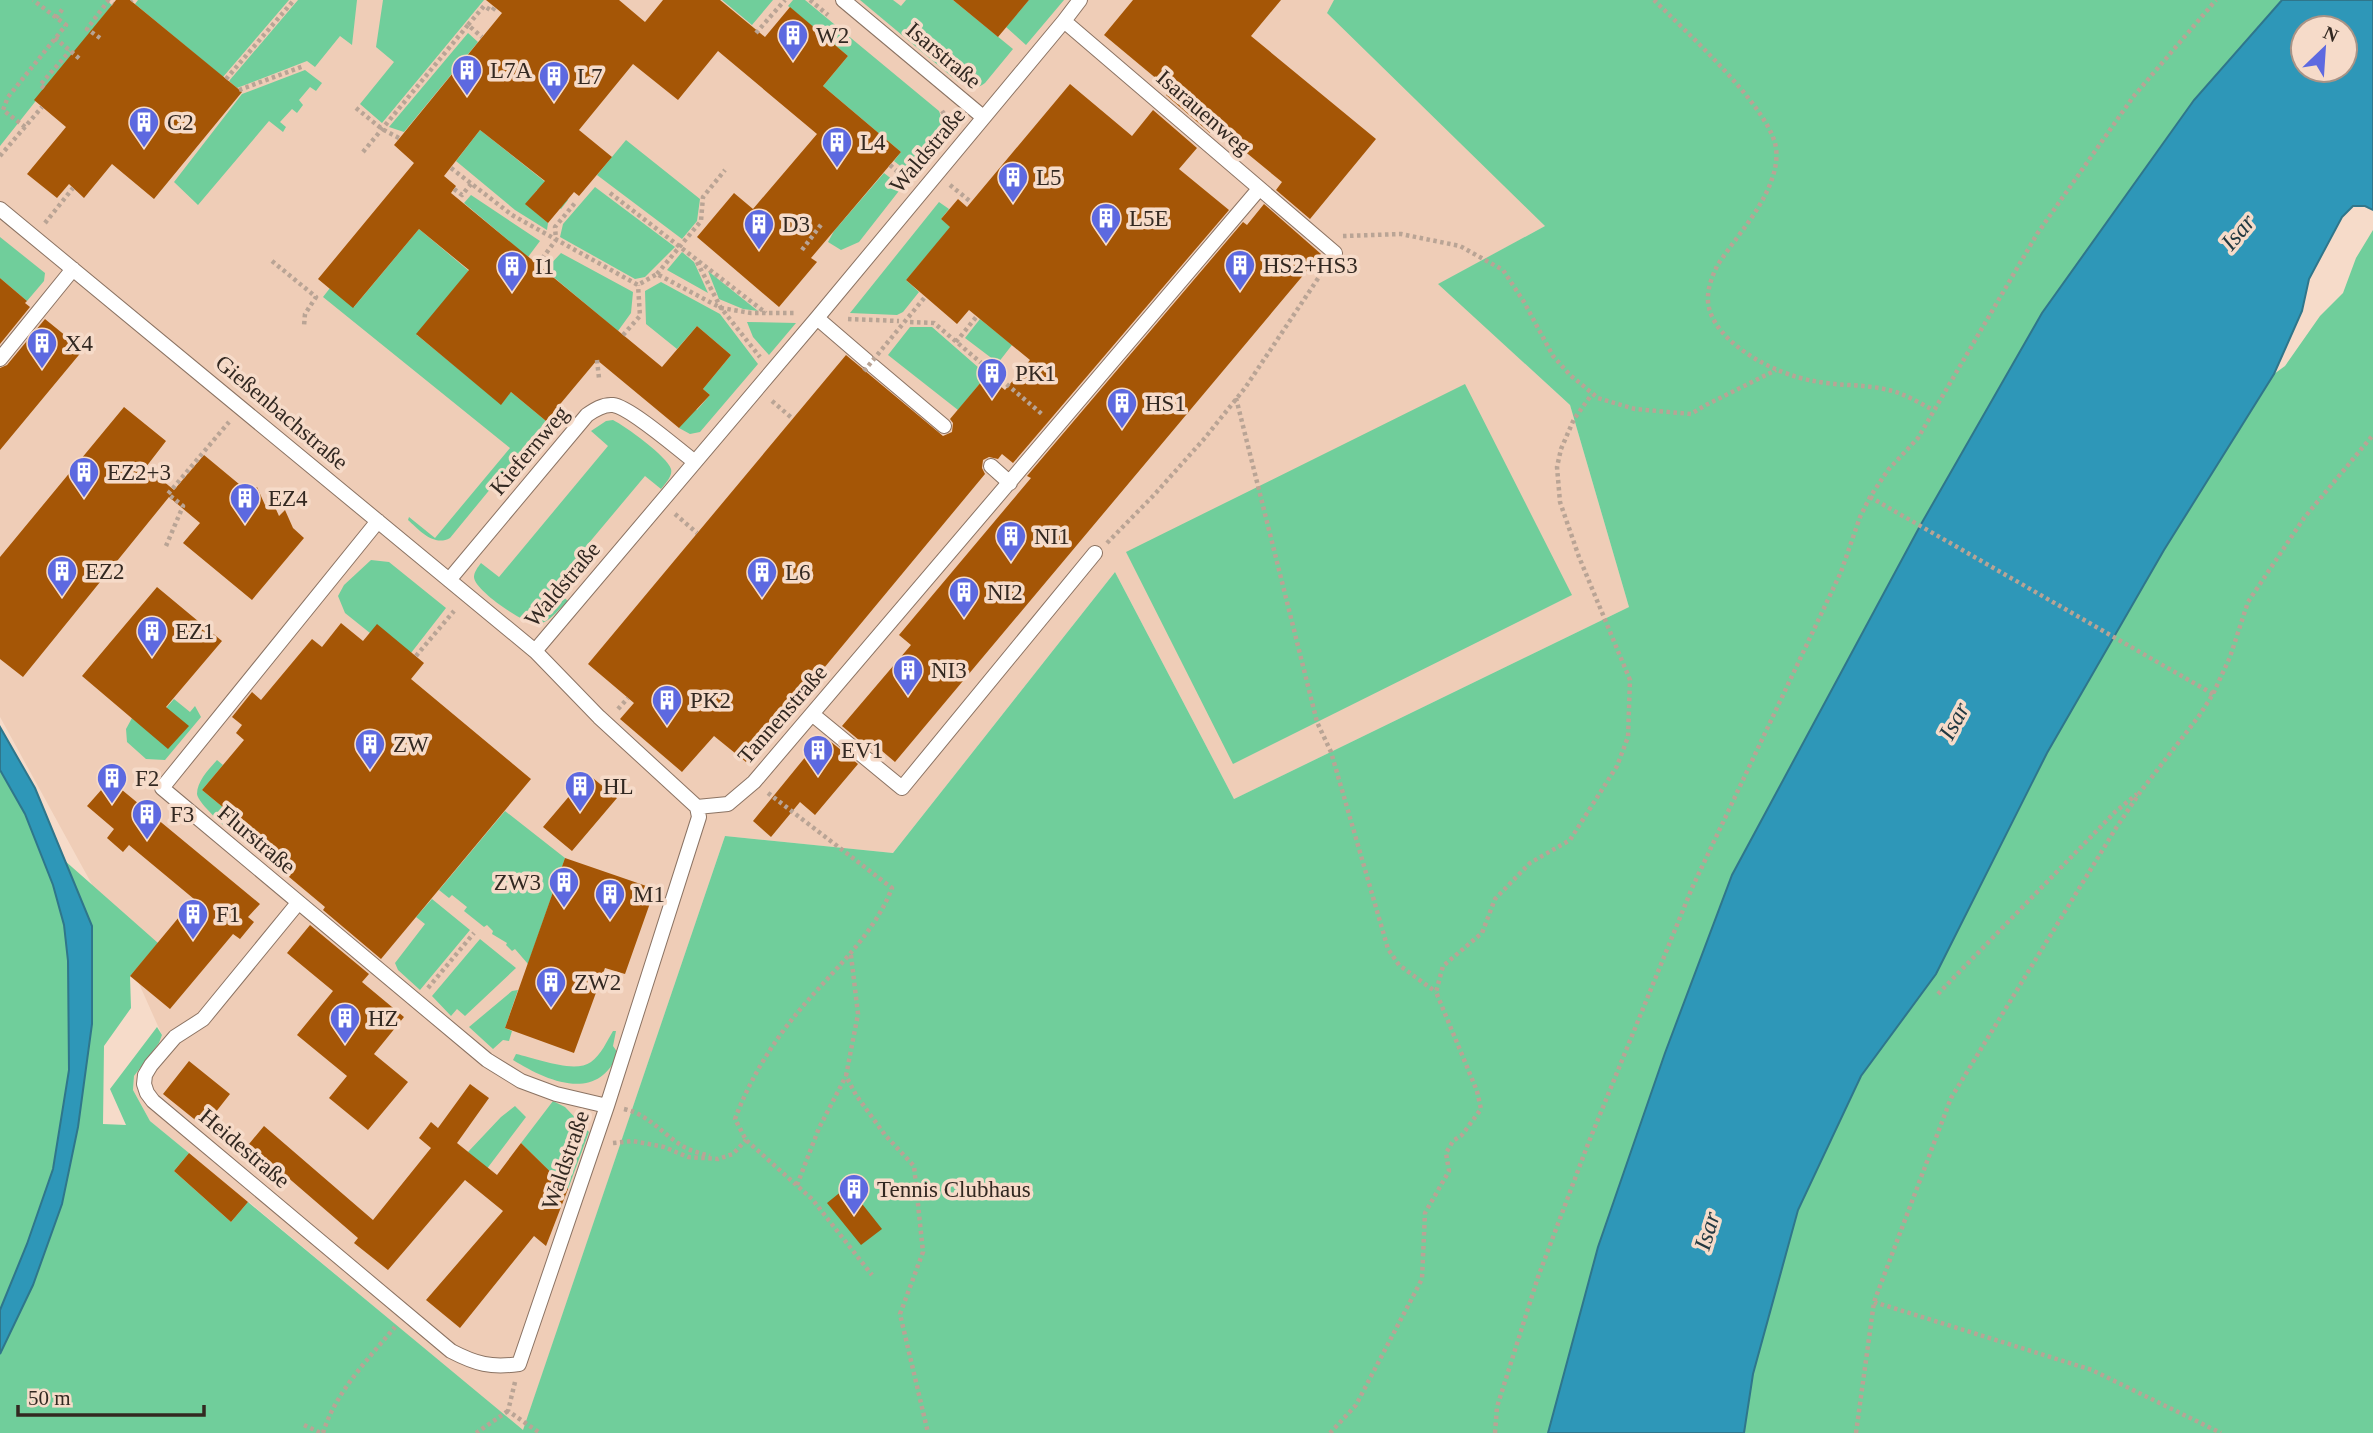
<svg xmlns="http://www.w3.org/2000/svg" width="2373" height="1433" font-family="'Times New Roman',serif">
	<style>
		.built { fill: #efcdb7 }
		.green { fill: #70ce9b }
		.water { fill: #2e97b8; stroke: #2f768b; stroke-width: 2; fill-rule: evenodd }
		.building { fill: #a55606 }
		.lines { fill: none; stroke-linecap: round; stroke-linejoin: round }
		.lane-casing { stroke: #8b7363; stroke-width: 16 }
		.path { stroke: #b9a495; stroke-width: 4.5; stroke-dasharray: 3.5 3.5; stroke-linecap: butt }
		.lane { stroke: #fff; stroke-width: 14 }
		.path-bridge { stroke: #b9a495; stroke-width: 4.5; stroke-dasharray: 3.5 3.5; stroke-linecap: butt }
		.labels { text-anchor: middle; stroke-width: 7; stroke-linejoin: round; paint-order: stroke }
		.poi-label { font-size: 23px; fill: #322821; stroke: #f6dbc9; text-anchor: start }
		.street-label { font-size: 23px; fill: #322821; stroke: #f6dbc9 }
		.water-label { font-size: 24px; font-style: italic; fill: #223941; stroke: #f6dbc9 }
	</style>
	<rect width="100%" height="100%" fill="#f6dbc9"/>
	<!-- built -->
	<path class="built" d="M0,0H1335L1545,226L1439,284L1570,405L1629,607L1234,799L1115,572L893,853L725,836L523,1431L249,1202L231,1222L174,1171L189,1153L150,1121L133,1090L134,1076L159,1043L162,1035L106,910L0,717Z"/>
	<!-- green -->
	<path class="green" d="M0,0H106L112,5L0,146Z
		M138,0H289L223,77L135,4Z
		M298,0H357L352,45L340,36L315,67L307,61L237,88L229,81Z
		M383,0H484L382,123L360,104L394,62L376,47Z
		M722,0H773L752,25Z
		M793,0H805L939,111C950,136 927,158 913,176L894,161L901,152L823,86L848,56L788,6Z
		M860,0H893L901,6L906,0H953L1013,49L985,83C975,91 968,87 957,81Z
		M1029,0H1064L1026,45L1006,27Z
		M1334,0H2282L2194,100L2042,313L1920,526L1732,875L1665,1053L1598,1247L1548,1433H0V1354L33,1285L62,1204L92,926L64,860L158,943L130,976L131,1008L104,1046L103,1124L126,1125L110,1089L157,1027L162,1035L159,1043L134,1076L133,1090L150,1121L189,1153L174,1171L231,1222L248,1202L523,1430L725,836L893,853L1115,572L1234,799L1629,607L1570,405L1438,284L1545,226L1327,13Z
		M468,33L478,42L404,132L389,127Z
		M305,70L322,83L316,91L310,87L299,100L303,105L297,113L292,109L280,122L286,127L283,132L269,121L198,205L174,182L242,94Z
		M480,130L568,200L561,209L537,190L526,204L548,223L547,230L515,210L456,161Z
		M626,140L700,199L697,221L682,239L597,175Z
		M884,173L902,187L859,242L841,250L828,242L834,231Z
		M595,187L675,247L645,277L635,279L560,237L563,224Z
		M471,195L540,241L528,257L464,203Z
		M939,202L949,209L941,219L951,227L906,280L919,292L903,312L897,315L850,313Z
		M419,229L469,271L417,335L501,404L511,392L546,421L450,538C434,547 419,530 408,520L409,517L435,538L510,448L323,297L330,288L354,307Z
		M2373,230V1433H1744L1753,1374L1798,1210L1861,1076L1936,974L2047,753L2164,550L2274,374L2285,366L2320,316L2343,293L2356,258Z
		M0,237L45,273L44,281L27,301L0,278Z
		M682,252L694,262L708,293L667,270Z
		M561,253L633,292L631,313L618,331L545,270Z
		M708,271L758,311L743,309L719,299Z
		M661,282L720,314L758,364L700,432L690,434L679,428L689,404L697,410L710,395L703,389L731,355L697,326L677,349L646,324L645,291Z
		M980,319L1012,345L998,363L965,338Z
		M747,322L796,323L769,355L753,337Z
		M910,327H932L987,375L958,410L888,355Z
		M1465,384L1572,595L1233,764L1126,552Z
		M613,420C625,426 668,457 671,469C673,476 665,484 661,489L645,476L552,587L568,601C560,608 549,623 538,624C525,625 474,590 474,577C474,572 478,567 481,563L499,577L608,446L591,431L606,421Z
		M371,560L389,562L446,608L411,653L370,633L345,613L338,596L344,585Z
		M174,699L190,712L195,706L201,717L165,760L146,759L127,742L126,729L132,718L147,730Z
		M217,760L223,765L202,790L253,832C248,835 242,837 237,835C228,831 198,803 197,794C197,781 209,769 217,760Z
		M0,770L25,814L53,885L64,925L68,961L69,1070L53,1169L27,1244L0,1310Z
		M505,811L565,858L528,964L515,949L512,951L506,945L507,943L492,934L493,931L487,925L484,927L464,911L467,907L452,895L449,898L439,890Z
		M432,899L470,930L420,990L398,970L395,963L425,924L416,917Z
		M480,939L516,968L465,1016L457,1009L451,1016L432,996Z
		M518,990L505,1028L512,1031L509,1041L503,1040L493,1049L469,1027L512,991Z
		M613,1031H616L613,1046L618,1053C598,1104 547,1081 513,1060L516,1054C536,1058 574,1074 591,1062C601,1055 607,1041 613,1031Z
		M553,1101L565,1107L589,1132L568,1189L521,1143Z
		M515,1106L526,1117L486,1170L468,1152L501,1117Z"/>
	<!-- water -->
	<path class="water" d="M2282,0H2373V210L2365,206H2353L2342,217L2309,279L2302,311L2274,374L2164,550L2047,753L1936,974L1861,1076L1798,1210L1753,1374L1744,1433H1548L1598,1247L1665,1053L1732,875L1920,526L2042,313L2194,100ZM2303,28H2345V70H2303Z
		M0,727L35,788L92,926V1024L78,1127L62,1204L33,1285L0,1354V1310L27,1244L53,1169L69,1070L68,961L64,925L53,885L25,814L0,770Z"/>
	<!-- building -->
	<path class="building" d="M116,0H130L242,92L154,199L112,164L84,198L69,184L57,198L27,174L66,127L34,100Z
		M486,0H619L645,22L663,0H720L765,37L790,7L848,56L823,86L901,152L811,258L817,262L779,307L697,237L734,193L753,209L817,134L718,51L678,100L633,64L579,130L612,157L579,196L574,192L548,223L525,204L545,181L480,130L444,176L456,186L451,193L662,367L697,326L731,355L703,389L710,395L679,428L597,360L546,421L511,392L501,405L416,334L469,270L419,229L353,308L318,279L414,163L394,145L502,13Z
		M953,0H1029L998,37Z
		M1133,0H1281L1251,36L1376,139L1310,219L1276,190L1282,182L1215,127L1210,133L1166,95L1170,90L1104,35Z
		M1070,84L1132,136L1153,110L1197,148L1179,169L1229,210L1013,463L1002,454L998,459L989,457L983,460L982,468L985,474L746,762L714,736L682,772L620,719L634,703L588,664L846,355L943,436L952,432L953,423L950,419L987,375L1005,390L1030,360L969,310L957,324L906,280L950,227L941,219L958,199L967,207Z
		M1264,204L1321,254L895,762L875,745L871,750L842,726L911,645L899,635L1031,478L1027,476L1243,222L1247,225Z
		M0,278L27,301L25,303L30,307L0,344Z
		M45,319L83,350L0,450V368L7,365Z
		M124,407L166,441L146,467L174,490L204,455L251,494L257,487L265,505L271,498L279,516L285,510L293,528L304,538L252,600L183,543L200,523L169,497L23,677L0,659V557Z
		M157,587L222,641L166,707L189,726L168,749L82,676Z
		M341,623L363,641L377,624L424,663L411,679L531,779L381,959L323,910L325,907L264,856L271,847L202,790L244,740L236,733L242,725L232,717L252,692L261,700L312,639L322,647Z
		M820,739L827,744L830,741L858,764L815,815L800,802L771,837L753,821Z
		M588,774L617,798L572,851L543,827Z
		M110,780L260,904L248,917L254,922L240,939L233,934L170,1009L130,976L194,899L129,845L123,852L107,838L114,829L87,806Z
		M565,858L655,889L625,974L605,968L574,1053L505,1028Z
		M310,925L369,974L362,982L404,1017L374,1054L408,1082L368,1130L329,1098L347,1076L297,1035L333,991L287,953Z
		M189,1061L230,1094L204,1127L163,1094Z
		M470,1084L489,1098L457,1143L497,1175L521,1143L568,1189L546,1246L534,1236L460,1328L426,1300L503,1211L465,1180L388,1270L354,1243L358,1238L249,1144L264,1126L373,1220L431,1148L419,1138L431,1122L438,1128Z
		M189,1153L248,1202L231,1222L174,1171Z
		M848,1186L882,1229L861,1245L827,1203Z"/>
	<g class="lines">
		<!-- lane casing -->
		<g class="lane-casing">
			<path id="lane" d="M843,0L983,117
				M1080,0L1064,21L1335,253
				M0,209L535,651L599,717L697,807L699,817L607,1106L519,1364C491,1368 476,1364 451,1351L153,1101L147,1093L144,1084L145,1075L151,1065L175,1037L203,1019L298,903
				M817,318L867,361
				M0,359L73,269
				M873,366L944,426
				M991,466L1010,483
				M378,521L162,788L487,1060L521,1081L556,1094L607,1106
				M449,580L587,415C594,410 603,404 613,405C630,407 679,450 695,462
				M535,651L817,318L1064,21
				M812,714L902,788L1095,553
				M697,807L728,804L754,782L1259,189"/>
		</g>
		<!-- path -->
		<path class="path" d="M810,0L828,15
			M1654,0C1686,32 1763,101 1775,143C1778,155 1776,168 1772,179C1761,211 1735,238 1717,266C1712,277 1707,289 1708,302C1712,343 1777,375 1814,381C1837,386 1861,384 1884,389C1902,392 1918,402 1933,410
			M131,1L132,0
			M56,18L64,7
			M468,25L484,6L492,11L495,7
			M756,33L785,0
			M55,38L81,60
			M100,38L87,29L108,1L113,4
			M226,79L294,0
			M44,88L40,85L70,51
			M239,90L304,66
			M356,108L382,129L399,138
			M942,111L948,119L949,128
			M25,127L3,110L8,97L66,25L33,0
			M363,152L468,25L482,37
			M0,156L42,107
			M890,165L909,182
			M451,168L512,215L638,285L657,274L721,308L751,313H796
			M950,185L971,202
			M454,189L462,195L471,184
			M610,193L766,313
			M45,223L73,188
			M1343,236L1401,234L1460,246L1503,270L1524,302L1553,356L1570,375L1598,398L1635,409L1691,414L1704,406L1776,370
			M802,250L823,222
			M272,261L316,297L305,314L304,326
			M697,262L721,308L760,357
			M538,264L556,240L555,227L575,203
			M657,274L701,221L703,197L725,170
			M848,319L899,321
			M910,322L934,323L1043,415
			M623,335L640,316L638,285
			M956,342L977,316
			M597,360L599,378
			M1236,398L1317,722L1331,752L1388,949L1399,965L1436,992
			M772,401L793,419
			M1870,497L2213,694
			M675,514L697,533
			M1107,543L1154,495L1204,439L1245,388L1325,268
			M166,546L183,506L168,494L229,422
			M416,656L454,611
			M618,709L628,698
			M768,793L892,888C873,937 831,972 798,1012C772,1043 749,1081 735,1119L746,1140L812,1199L872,1275
			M851,955L858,1014L846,1076L856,1095L885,1135L914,1166L923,1252L900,1314L928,1433
			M428,988L474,933
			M1938,994L2115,812L2137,794
			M624,1109C651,1115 664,1137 688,1149C695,1152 703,1154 710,1156
			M613,1143L633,1141L664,1147L688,1157L718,1159L733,1154L746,1140
			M797,1185L819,1128L846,1076
			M1874,1302L2092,1370L2221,1433
			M515,1382L508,1411L540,1433
			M304,1425L321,1433
			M323,1433C335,1393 368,1359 395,1327
			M476,1433L508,1411
			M1330,1433L1356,1405L1422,1279L1425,1213L1449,1171L1446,1153L1453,1141L1462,1135L1481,1109L1477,1091L1436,992L1443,966L1482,933L1495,899L1530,863L1570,840L1617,766L1628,737L1630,680L1579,557L1560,502L1557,467L1561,449L1574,419L1592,394
			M1495,1433L1497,1407L1538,1277L1588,1144L1692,888L1841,572L1860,517L1870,497L1888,470L1918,438L2037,234L2133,97L2216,0
			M1856,1433L1874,1302L1951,1098L2116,828L2141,791L2199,716L2213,694L2230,657L2248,602L2304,518L2373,435"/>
		<!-- lane -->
		<use href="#lane" class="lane"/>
		<!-- path-bridge -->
		<path class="path-bridge" d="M864,371L925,297"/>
	</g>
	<!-- icons -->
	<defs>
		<g id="building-pin" transform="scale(1.575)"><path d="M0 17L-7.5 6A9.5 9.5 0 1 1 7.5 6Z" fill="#5d69e0" stroke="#f6dbc9"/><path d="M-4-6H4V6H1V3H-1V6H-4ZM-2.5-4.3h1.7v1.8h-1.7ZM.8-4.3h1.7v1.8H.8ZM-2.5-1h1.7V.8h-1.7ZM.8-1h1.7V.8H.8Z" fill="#fff"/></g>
	</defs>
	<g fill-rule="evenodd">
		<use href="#building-pin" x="793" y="35"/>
		<use href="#building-pin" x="467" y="70"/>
		<use href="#building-pin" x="554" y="76"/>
		<use href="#building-pin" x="144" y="122"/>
		<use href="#building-pin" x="837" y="142"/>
		<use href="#building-pin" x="1013" y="177"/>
		<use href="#building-pin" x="1106" y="218"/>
		<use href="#building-pin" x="759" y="224"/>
		<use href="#building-pin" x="1240" y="265"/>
		<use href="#building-pin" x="512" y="266"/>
		<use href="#building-pin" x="42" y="343"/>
		<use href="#building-pin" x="992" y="373"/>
		<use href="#building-pin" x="1122" y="403"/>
		<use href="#building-pin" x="84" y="472"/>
		<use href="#building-pin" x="245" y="498"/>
		<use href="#building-pin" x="1011" y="536"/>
		<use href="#building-pin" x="62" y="571"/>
		<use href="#building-pin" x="762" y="572"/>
		<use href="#building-pin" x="964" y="592"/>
		<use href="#building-pin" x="152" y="631"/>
		<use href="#building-pin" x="908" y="670"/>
		<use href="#building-pin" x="667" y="700"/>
		<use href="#building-pin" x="370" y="744"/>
		<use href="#building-pin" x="818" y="750"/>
		<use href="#building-pin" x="112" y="778"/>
		<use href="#building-pin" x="580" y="786"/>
		<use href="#building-pin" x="147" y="814"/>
		<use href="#building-pin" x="564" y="882"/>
		<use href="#building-pin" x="610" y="894"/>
		<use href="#building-pin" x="193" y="914"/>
		<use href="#building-pin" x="551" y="982"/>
		<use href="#building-pin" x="345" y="1018"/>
		<use href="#building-pin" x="854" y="1189"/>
	</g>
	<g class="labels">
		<!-- poi labels -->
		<g class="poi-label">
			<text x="816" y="43">W2</text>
			<text x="490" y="78">L7A</text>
			<text x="577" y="84">L7</text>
			<text x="167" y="130">C2</text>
			<text x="860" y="150">L4</text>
			<text x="1036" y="185">L5</text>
			<text x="1129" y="226">L5E</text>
			<text x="782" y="232">D3</text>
			<text x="1263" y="273">HS2+HS3</text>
			<text x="535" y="274">I1</text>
			<text x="65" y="351">X4</text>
			<text x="1015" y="381">PK1</text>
			<text x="1145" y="411">HS1</text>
			<text x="107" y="480">EZ2+3</text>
			<text x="268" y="506">EZ4</text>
			<text x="1034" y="544">NI1</text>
			<text x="85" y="579">EZ2</text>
			<text x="785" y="580">L6</text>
			<text x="987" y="600">NI2</text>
			<text x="175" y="639">EZ1</text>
			<text x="931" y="678">NI3</text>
			<text x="690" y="708">PK2</text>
			<text x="393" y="752">ZW</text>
			<text x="841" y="758">EV1</text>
			<text x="135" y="786">F2</text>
			<text x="603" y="794">HL</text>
			<text x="170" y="822">F3</text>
			<text x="541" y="890" text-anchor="end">ZW3</text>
			<text x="633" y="902">M1</text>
			<text x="216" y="922">F1</text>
			<text x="574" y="990">ZW2</text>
			<text x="368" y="1026">HZ</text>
			<text x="877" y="1197">Tennis Clubhaus</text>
		</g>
		<!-- street labels -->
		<g class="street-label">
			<text transform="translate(944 55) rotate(40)" y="8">Isarstraße</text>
			<text transform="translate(1204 112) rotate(41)" y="8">Isarauenweg</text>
			<text transform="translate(927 150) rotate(-50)" y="8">Waldstraße</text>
			<text transform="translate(282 412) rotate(40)" y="8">Gießenbachstraße</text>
			<text transform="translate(529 450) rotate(-50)" y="8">Kiefernweg</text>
			<text transform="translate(562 584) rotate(-50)" y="8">Waldstraße</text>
			<text transform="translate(782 714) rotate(-49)" y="8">Tannenstraße</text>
			<text transform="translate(257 839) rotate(40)" y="8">Flurstraße</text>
			<text transform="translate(245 1148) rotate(40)" y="8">Heidestraße</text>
			<text transform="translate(565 1160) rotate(-71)" y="8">Waldstraße</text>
		</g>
		<!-- water labels -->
		<g class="water-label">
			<text transform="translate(2238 232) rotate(-50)" y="8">Isar</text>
			<text transform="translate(1954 721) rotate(-62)" y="8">Isar</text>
			<text transform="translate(1707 1231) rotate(-73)" y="8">Isar</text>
		</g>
	</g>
	<!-- north arrow -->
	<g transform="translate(2324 49) rotate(25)"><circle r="33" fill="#f6dbc9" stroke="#a89386" stroke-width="2"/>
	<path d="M0-5L12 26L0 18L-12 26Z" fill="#5d69e0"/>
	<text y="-10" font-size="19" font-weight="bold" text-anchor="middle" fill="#322821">N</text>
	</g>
	<!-- scale -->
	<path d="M18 1405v10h186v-10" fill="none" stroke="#322821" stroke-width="3.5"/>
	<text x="28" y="1405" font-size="21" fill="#322821" stroke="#f6dbc9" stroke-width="5" paint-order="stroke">50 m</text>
</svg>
